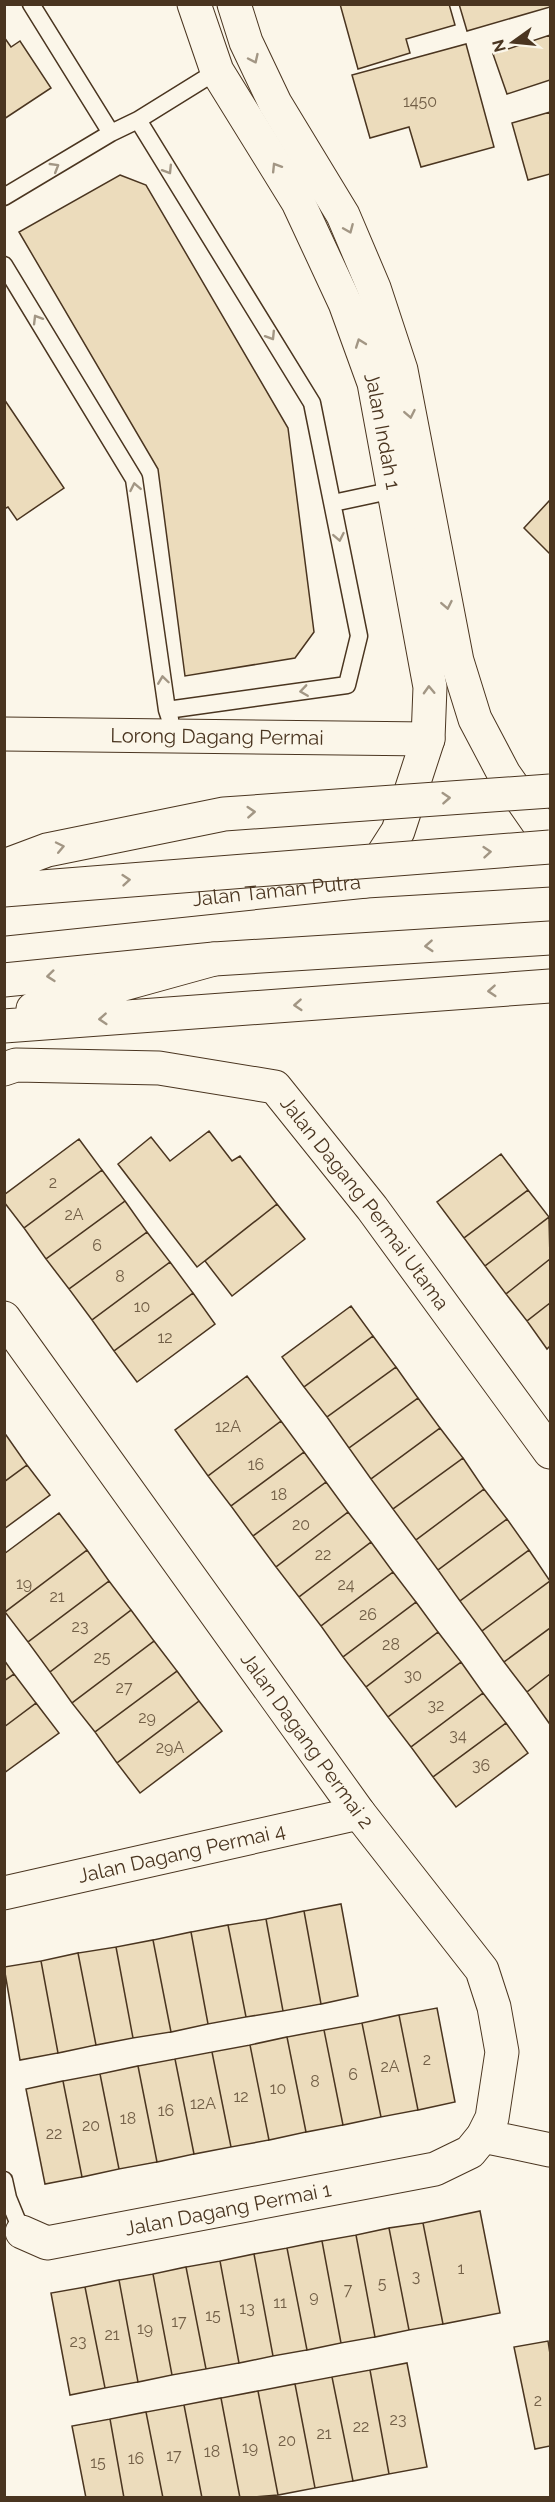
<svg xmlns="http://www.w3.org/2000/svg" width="555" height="2502" font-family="Raleway,sans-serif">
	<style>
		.building { fill: #ecdcbc; stroke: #4a3520; stroke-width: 1.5 }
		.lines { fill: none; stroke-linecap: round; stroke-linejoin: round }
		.lane-casing { stroke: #4a3520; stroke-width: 19 }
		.street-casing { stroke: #4a3520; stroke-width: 35 }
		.secondary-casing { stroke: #4a3520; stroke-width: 35 }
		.highway-casing { stroke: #4a3520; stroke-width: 35 }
		.lane { stroke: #fbf6e9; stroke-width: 16 }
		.street { stroke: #fbf6e9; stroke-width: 33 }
		.secondary { stroke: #fbf6e9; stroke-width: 33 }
		.highway { stroke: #fbf6e9; stroke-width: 33 }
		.highway-bridge-casing { stroke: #4a3520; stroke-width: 35; stroke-linecap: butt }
		.highway-bridge { stroke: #fbf6e9; stroke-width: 33 }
		.oneway { stroke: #a29684 }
		.labels { text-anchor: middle; stroke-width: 4.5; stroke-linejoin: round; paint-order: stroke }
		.number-label { font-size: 16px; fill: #725f47 }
		.street-label { font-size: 20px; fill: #4a3520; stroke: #fbf6e9 }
	</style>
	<rect width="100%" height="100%" fill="#fbf6e9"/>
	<!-- building -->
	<path class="building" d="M340,4H449L455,25L406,39L410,53L358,69Z
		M459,4H550V7L467,31Z
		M550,35V80L507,94L493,54Z
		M4,37L11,47L20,41L51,88L4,119Z
		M466,44L494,147L421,167L409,127L370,138L352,75Z
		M550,112V174L528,180L512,123Z
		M120,175L146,185L288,428L314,632L295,658L185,676L158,469L19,232Z
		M4,399L64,488L17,520L8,507L4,509Z
		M550,500V554L524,528Z
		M209,1131L232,1161L240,1156L277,1204L197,1267L118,1164L151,1137L170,1161Z
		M79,1139L102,1170L24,1228L4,1202V1195Z
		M501,1154L528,1190L464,1238L437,1202Z
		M102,1170L125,1201L46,1259L24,1228Z
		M528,1190L549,1217L485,1266L464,1238Z
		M125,1201L147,1232L69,1289L46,1259Z
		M277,1204L305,1239L232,1296L205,1261Z
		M549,1217L550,1259L506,1294L485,1266Z
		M147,1232L170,1262L92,1320L69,1289Z
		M550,1259V1303L527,1321L506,1294Z
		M170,1262L193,1293L114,1351L92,1320Z
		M193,1293L215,1324L137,1382L114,1351Z
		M550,1303V1346L547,1349L527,1321Z
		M351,1306L373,1336L304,1387L282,1357Z
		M373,1336L396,1367L327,1417L304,1387Z
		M396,1367L418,1398L349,1448L327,1417Z
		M247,1376L281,1421L208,1476L175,1430Z
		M418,1398L440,1428L371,1479L349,1448Z
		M281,1421L304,1452L231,1506L208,1476Z
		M440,1428L463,1458L393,1509L371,1479Z
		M6,1435L27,1465L4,1482V1436Z
		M304,1452L326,1482L253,1536L231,1506Z
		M463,1458L484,1489L416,1540L393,1509Z
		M27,1465L50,1495L4,1529V1482Z
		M326,1482L348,1512L276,1567L253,1536Z
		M484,1489L507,1519L438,1570L416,1540Z
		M348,1512L371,1542L299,1597L276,1567Z
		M59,1513L87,1550L5,1612L4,1554Z
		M507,1519L529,1550L460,1601L438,1570Z
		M371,1542L393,1572L321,1626L299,1597Z
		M87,1550L109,1581L28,1642L5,1612Z
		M529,1550L550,1581L482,1631L460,1601Z
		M393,1572L416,1602L343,1657L321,1626Z
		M109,1581L131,1610L50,1672L28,1642Z
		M550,1581V1628L504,1662L482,1631Z
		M416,1602L438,1632L366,1687L343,1657Z
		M131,1610L154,1641L72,1703L50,1672Z
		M550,1628V1674L527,1692L504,1662Z
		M438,1632L461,1662L388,1717L366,1687Z
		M154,1641L177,1671L95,1732L72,1703Z
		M4,1660L14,1674L4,1681Z
		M461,1662L483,1693L411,1747L388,1717Z
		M177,1671L199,1701L117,1763L95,1732Z
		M14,1674L36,1703L4,1727V1681Z
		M550,1674V1722L549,1723L527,1692Z
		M483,1693L506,1723L433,1777L411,1747Z
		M199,1701L222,1731L140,1793L117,1763Z
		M36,1703L59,1733L4,1773V1727Z
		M506,1723L528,1753L456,1807L433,1777Z
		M341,1904L358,1996L321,2004L304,1911Z
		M304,1911L321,2004L283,2011L266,1919Z
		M266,1919L283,2011L246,2017L228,1925Z
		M228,1925L246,2017L208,2024L191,1932Z
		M191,1932L208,2024L171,2032L153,1940Z
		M153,1940L171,2032L133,2038L116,1947Z
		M116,1947L133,2038L96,2045L78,1953Z
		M78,1953L96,2045L58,2053L41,1961Z
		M41,1961L58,2053L20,2060L4,1967Z
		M437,2008L455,2102L418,2110L399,2015Z
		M399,2015L418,2110L381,2117L362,2023Z
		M362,2023L381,2117L343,2125L324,2030Z
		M324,2030L343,2125L306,2132L287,2037Z
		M287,2037L306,2132L269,2140L250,2045Z
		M250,2045L269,2140L231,2147L212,2052Z
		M212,2052L231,2147L194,2154L175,2059Z
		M175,2059L194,2154L157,2162L138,2066Z
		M138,2066L157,2162L119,2169L100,2074Z
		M100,2074L119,2169L82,2177L63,2081Z
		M63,2081L82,2177L45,2184L26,2089Z
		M480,2211L500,2313L443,2324L423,2223Z
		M423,2223L443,2324L409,2330L389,2228Z
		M389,2228L409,2330L375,2337L356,2235Z
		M356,2235L375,2337L341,2343L322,2241Z
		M322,2241L341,2343L307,2350L287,2248Z
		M287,2248L307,2350L273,2356L254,2254Z
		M254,2254L273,2356L239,2363L220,2261Z
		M220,2261L239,2363L206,2369L186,2267Z
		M186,2267L206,2369L172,2375L153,2274Z
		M153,2274L172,2375L138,2382L119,2280Z
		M119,2280L138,2382L105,2388L85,2287Z
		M85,2287L105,2388L70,2395L51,2293Z
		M548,2341L550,2354V2446L535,2449L514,2347Z
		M407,2363L427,2467L389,2474L370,2370Z
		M370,2370L389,2474L353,2481L332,2377Z
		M332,2377L353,2481L315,2488L295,2384Z
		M295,2384L315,2488L278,2495L258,2391Z
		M258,2391L278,2495L240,2498L221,2398Z
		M221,2398L240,2498H202L184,2405Z
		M184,2405L202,2498H163L146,2412Z
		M146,2412L163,2498H124L110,2419Z
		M110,2419L124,2498H86L72,2426Z"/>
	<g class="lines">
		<!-- lane casing -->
		<g class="lane-casing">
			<path id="lane" d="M31,4L111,133L138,120L217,71
				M138,120L312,403L359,636L347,685L167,710
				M4,197L111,133
				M4,265L134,479L167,710L170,719
				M333,503L394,490
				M4,2180L8,2198L22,2232"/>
		</g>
		<!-- street casing -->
		<g class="street-casing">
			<g id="street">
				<path id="s1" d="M4,734L428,739"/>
				<path id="s2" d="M4,1069L16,1065L159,1068L275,1087L372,1208L550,1452"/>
				<path id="s3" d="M4,1318L359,1813L482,1970L494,2007L502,2052L492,2118L483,2136L470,2152L435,2169L47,2243L22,2232"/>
				<path id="s4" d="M4,1893L359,1813"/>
				<path d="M483,2136L550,2150"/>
			</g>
		</g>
		<!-- secondary casing -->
		<g class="secondary-casing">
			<g id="secondary">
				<path id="s5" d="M194,4L217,71L298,202L345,303L374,383L430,687L428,739L398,831L366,881"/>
				<path d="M234,4L246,42L275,103L343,215L374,288L401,370L457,661L475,719L504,774L550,840"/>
				<path id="s6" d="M4,919L366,881L550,870"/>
				<path d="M4,980L214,959L550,938"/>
			</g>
		</g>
		<!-- highway casing -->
		<g class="highway-casing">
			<path id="highway" d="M33,1009L214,959
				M4,1026L550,986"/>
		</g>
		<!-- lane -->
		<use href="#lane" class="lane"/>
		<!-- street -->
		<use href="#street" class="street"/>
		<!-- secondary -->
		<use href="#secondary" class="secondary"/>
		<!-- highway -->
		<use href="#highway" class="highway"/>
		<!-- highway-bridge casing -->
		<g class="highway-bridge-casing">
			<path id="highway-bridge" d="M4,866L47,850L224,814L550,791
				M4,890L550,847"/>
		</g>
		<!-- highway-bridge -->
		<use href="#highway-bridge" class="highway-bridge"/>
	</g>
	<!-- one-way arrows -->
	<defs><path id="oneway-chevron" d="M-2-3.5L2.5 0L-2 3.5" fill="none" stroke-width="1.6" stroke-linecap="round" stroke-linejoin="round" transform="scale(1.5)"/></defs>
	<g class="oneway">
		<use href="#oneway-chevron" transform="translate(254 59) rotate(65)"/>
		<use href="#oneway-chevron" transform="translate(55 167) rotate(-31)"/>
		<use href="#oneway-chevron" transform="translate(276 167) rotate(-122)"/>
		<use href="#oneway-chevron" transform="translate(168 170) rotate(58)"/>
		<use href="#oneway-chevron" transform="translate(349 229) rotate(67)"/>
		<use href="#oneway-chevron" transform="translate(37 319) rotate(-121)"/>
		<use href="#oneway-chevron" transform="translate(271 336) rotate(58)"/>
		<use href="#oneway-chevron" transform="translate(360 343) rotate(-110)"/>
		<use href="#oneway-chevron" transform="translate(410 414) rotate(79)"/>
		<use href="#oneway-chevron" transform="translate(135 487) rotate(-101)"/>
		<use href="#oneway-chevron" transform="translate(339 537) rotate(79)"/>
		<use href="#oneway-chevron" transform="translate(447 605) rotate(79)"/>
		<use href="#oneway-chevron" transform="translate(163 680) rotate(-98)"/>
		<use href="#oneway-chevron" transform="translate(429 690) rotate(-92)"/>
		<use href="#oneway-chevron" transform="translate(304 691) rotate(172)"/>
		<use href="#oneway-chevron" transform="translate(446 798) rotate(-4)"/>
		<use href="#oneway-chevron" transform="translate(251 812) rotate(-4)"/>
		<use href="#oneway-chevron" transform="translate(60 847) rotate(-12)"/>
		<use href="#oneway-chevron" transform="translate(487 852) rotate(-5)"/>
		<use href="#oneway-chevron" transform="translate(126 880) rotate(-5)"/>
		<use href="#oneway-chevron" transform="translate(429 946) rotate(176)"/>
		<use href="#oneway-chevron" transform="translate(51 976) rotate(174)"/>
		<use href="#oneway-chevron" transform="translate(492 991) rotate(176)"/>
		<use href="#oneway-chevron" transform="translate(298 1005) rotate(176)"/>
		<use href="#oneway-chevron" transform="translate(103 1019) rotate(176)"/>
	</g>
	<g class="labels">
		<!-- number labels -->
		<g class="number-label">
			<text x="420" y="107">1450</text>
			<text x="53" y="1188">2</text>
			<text x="74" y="1220">2A</text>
			<text x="97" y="1251">6</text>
			<text x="120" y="1282">8</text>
			<text x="142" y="1312">10</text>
			<text x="165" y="1343">12</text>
			<text x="228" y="1432">12A</text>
			<text x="256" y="1470">16</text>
			<text x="279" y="1500">18</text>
			<text x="301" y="1530">20</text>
			<text x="323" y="1560">22</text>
			<text x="24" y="1589">19</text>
			<text x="346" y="1590">24</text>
			<text x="57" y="1602">21</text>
			<text x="368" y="1620">26</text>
			<text x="80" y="1632">23</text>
			<text x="391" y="1650">28</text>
			<text x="102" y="1663">25</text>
			<text x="413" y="1681">30</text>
			<text x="124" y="1693">27</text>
			<text x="436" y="1711">32</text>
			<text x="147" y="1723">29</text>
			<text x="458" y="1741">34</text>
			<text x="170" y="1753">29A</text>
			<text x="481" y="1771">36</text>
			<text x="427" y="2065">2</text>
			<text x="390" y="2072">2A</text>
			<text x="353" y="2080">6</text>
			<text x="315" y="2087">8</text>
			<text x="278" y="2094">10</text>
			<text x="241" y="2102">12</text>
			<text x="203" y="2109">12A</text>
			<text x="166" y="2116">16</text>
			<text x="128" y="2124">18</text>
			<text x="91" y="2131">20</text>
			<text x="54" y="2139">22</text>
			<text x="461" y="2274">1</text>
			<text x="416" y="2282">3</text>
			<text x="382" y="2289">5</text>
			<text x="348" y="2295">7</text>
			<text x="314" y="2302">9</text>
			<text x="280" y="2308">11</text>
			<text x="247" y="2314">13</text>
			<text x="213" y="2321">15</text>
			<text x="179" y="2327">17</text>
			<text x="145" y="2334">19</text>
			<text x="112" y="2340">21</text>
			<text x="78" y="2347">23</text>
			<text x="538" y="2406">2</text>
			<text x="398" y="2425">23</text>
			<text x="361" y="2432">22</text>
			<text x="324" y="2439">21</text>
			<text x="287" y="2446">20</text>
			<text x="250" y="2453">19</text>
			<text x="212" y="2457">18</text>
			<text x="174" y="2461">17</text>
			<text x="136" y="2464">16</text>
			<text x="98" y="2468">15</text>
		</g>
		<!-- street labels -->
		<g class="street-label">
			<text dy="7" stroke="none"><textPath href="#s5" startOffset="470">Jalan Indah 1</textPath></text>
			<text dy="7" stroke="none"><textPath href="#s1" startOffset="213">Lorong Dagang Permai</textPath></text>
			<text dy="7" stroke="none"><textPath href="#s6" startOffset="274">Jalan Taman Putra</textPath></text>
			<text dy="7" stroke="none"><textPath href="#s2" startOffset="420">Jalan Dagang Permai Utama</textPath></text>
			<text dy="7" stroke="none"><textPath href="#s3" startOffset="520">Jalan Dagang Permai 2</textPath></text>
			<text dy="7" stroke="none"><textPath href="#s4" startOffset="182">Jalan Dagang Permai 4</textPath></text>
			<text transform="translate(228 2209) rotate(-11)" y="7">Jalan Dagang Permai 1</text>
		</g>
	</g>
	<!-- border -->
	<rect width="555" height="2502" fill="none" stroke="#4a3520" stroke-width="12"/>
	<!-- north arrow -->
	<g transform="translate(513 42) rotate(255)" stroke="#fbf6e9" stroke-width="4.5" paint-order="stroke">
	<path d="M0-4.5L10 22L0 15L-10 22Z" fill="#4a3520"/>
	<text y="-9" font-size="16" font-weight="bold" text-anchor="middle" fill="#4a3520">N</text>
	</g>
</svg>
